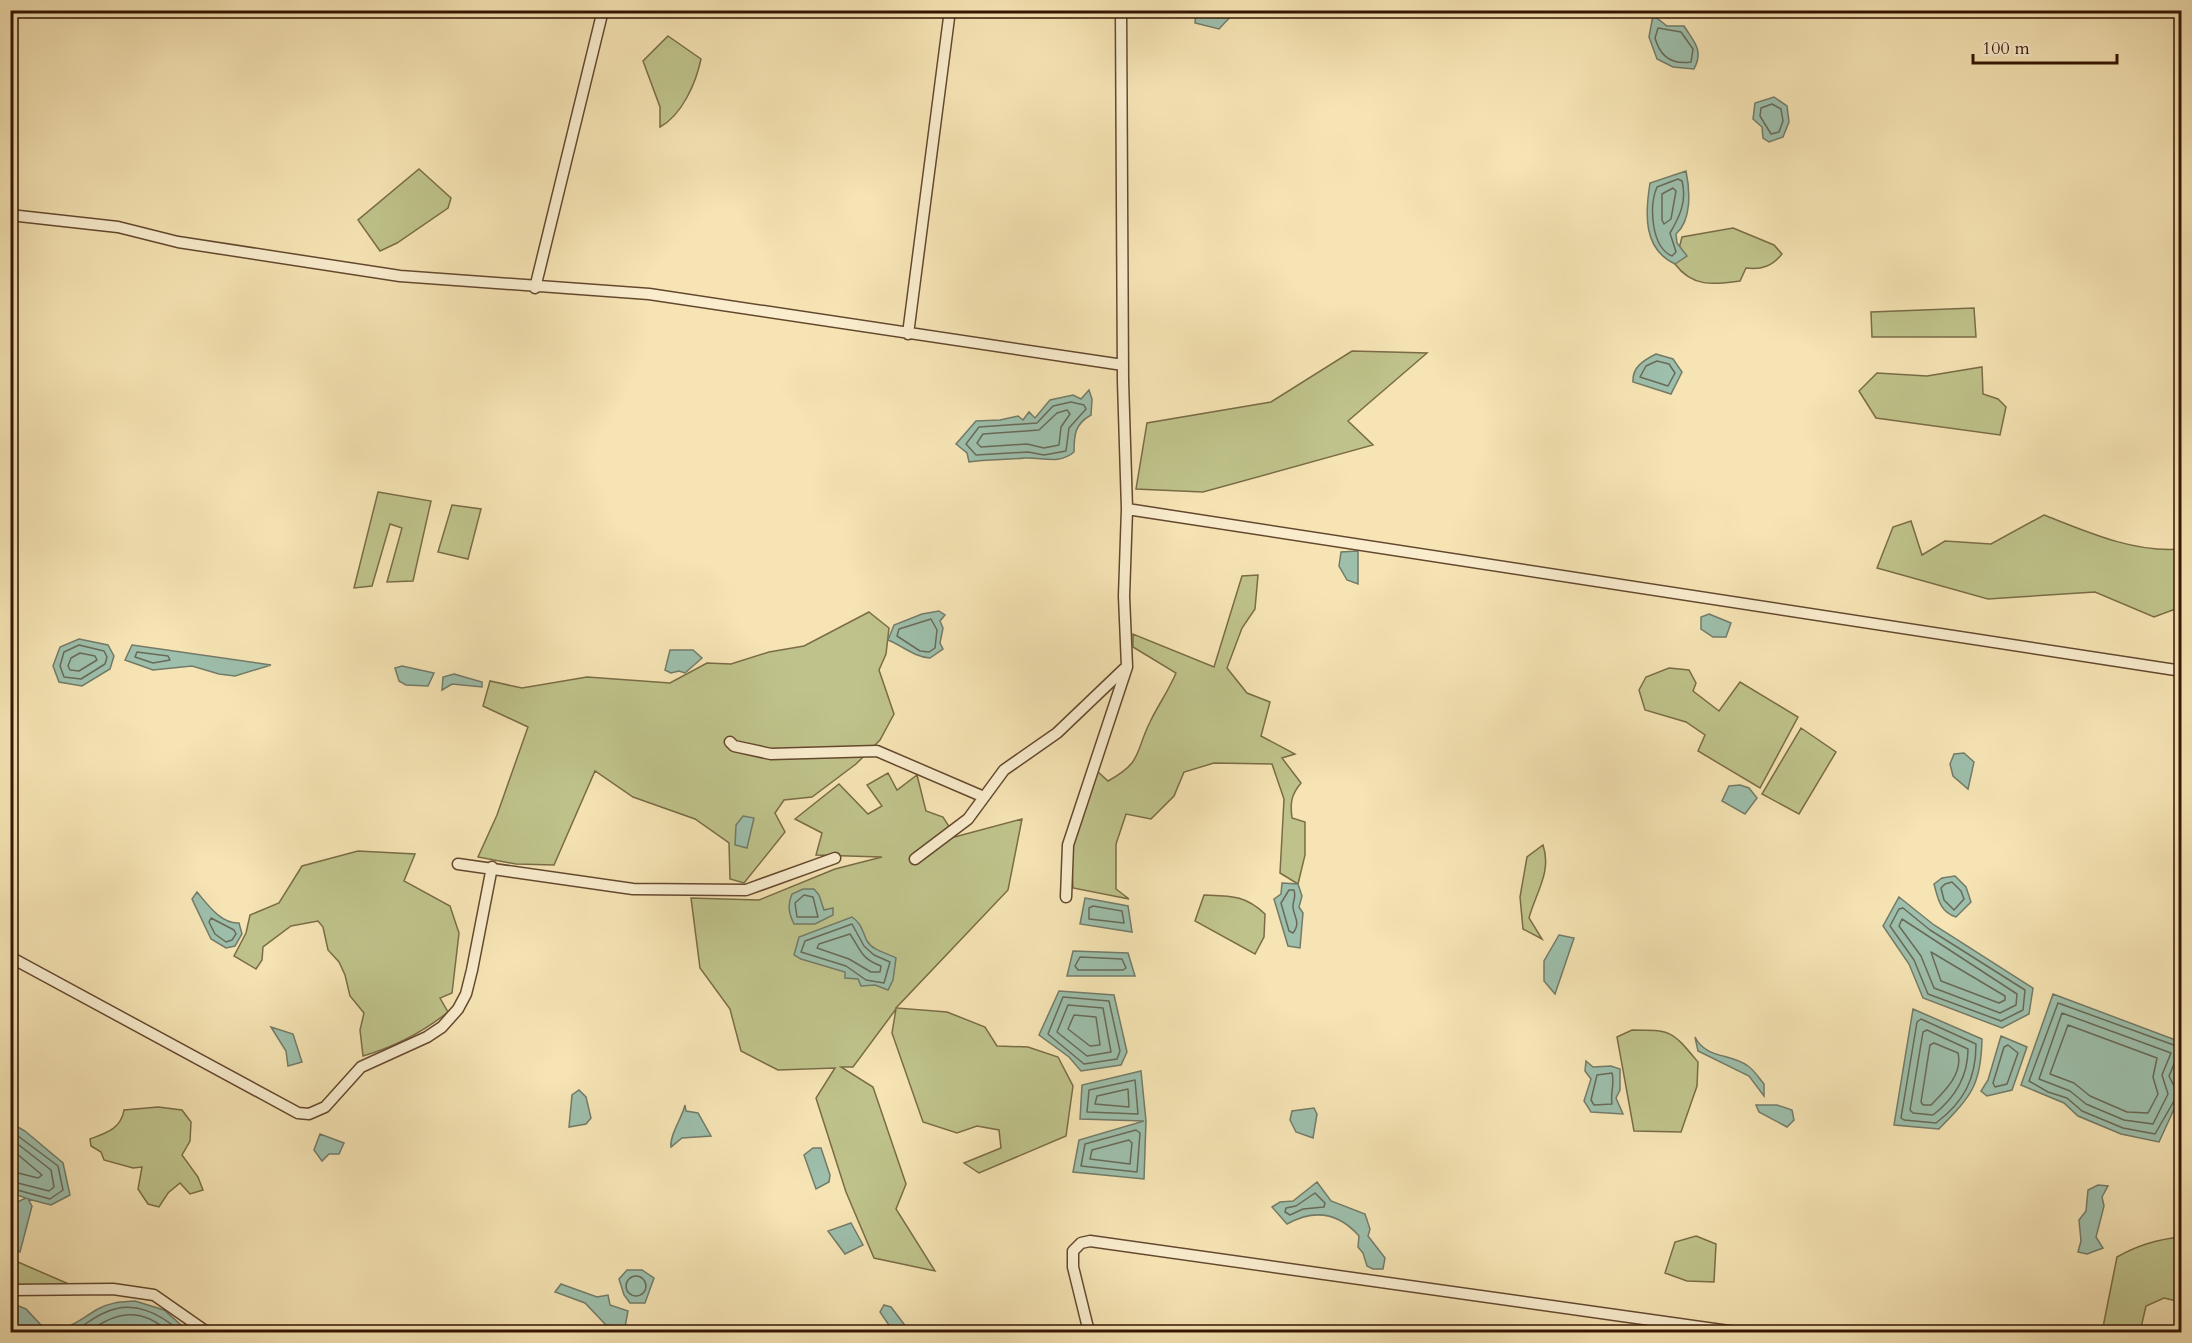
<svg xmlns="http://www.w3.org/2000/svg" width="2192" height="1343" font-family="Cardo,serif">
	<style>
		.green { fill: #bfc38b; stroke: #7a6c46; stroke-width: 1.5 }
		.water { fill: #9dbfac; stroke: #737b68; stroke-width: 1.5 }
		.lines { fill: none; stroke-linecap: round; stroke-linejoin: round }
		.shore { stroke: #686a57; stroke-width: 1.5 }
		.street-casing { stroke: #64482e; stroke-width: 13 }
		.street { stroke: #f9edce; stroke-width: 10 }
	</style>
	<rect width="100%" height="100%" fill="#f6e4b4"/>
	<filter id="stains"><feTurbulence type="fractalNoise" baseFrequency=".00333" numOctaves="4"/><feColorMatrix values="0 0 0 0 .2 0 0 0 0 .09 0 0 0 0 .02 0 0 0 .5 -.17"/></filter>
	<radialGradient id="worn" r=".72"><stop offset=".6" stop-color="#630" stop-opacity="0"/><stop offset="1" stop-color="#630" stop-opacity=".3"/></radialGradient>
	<!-- green -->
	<path class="green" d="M668,36L701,59C696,83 682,115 660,127V107L643,61Z
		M419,169L451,198L448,208L397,243L380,251L358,220Z
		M1733,228L1774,245L1782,254C1772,266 1762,270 1746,268L1740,281C1713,285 1692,287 1675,264L1682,237Z
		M1974,308L1976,337H1872L1871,312Z
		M1352,351L1427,353L1348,421L1373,445L1203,492L1136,489L1147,423L1271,402Z
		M1982,367L1983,394L1998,399L2006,407L2000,435L1876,418L1859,391L1877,373L1927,376Z
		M378,492L431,501L413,581L387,582L402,528L390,524L372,586L354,588Z
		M452,505L481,509L468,559L438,552Z
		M2044,515C2087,532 2134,553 2181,549V607L2154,617L2095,592L1988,599L1877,568L1893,527L1911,521L1922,555L1945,541L1991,544Z
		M1258,575L1255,609L1242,628L1227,668L1247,693L1270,702L1261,736L1295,754L1282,758L1301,783C1291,795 1290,803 1292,818L1305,822V855L1298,884L1280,873L1284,799L1272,764L1214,763L1184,772L1174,796L1151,819L1126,814L1116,844V889L1129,899L1073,888L1070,837L1097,771L1108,781C1143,762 1135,752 1150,722C1158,705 1168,692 1176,673L1133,647V634L1214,667L1242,576Z
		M869,612L889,628L886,654L879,670L894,714L880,740L856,764L812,797L784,800L775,813L785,832L744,883L730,879L729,843L695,819L633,797L595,771L554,865L516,864L478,857L497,815L528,727L483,706L490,681L522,688L587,677L670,683L707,663L731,664L769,652L804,646Z
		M1669,668L1689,670L1696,683L1693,691L1719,711L1740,682L1798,717L1760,788L1698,751L1705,735L1686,722L1645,710L1639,690L1646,677Z
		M1801,728L1836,752L1799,814L1762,794Z
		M888,773L897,790L917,775L926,811L943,817L950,828L932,843L1022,819L1008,890L896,1008L947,1012L985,1027L997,1046L1028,1047L1058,1057L1073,1086L1066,1136L979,1173L964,1163L1001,1148L999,1130L977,1126L957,1133L923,1122L892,1033L896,1009L853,1067H841L873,1087L906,1184L896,1209L935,1271L874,1258L846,1192L816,1098L835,1068L778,1070L741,1051L730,1009L700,968L691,898L759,900L835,869L882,857L816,855L822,833L795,819L839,784L868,814L882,806L867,785Z
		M1543,845C1552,872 1536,892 1529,918L1542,939L1523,929L1520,897L1527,857Z
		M358,851L415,854L404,881L450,906L459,933L452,993L440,998L448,1012C423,1032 394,1047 363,1056L360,1030L364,1013L350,996L345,975L339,962L328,950L323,927L318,921L291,926L263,947L262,960L256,969L234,956L246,933L250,915L279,903L302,866Z
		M1204,895C1231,896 1245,895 1265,914L1264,937L1255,954L1195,921Z
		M1632,1030C1672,1030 1672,1031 1698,1062L1697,1086L1681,1132L1634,1131L1617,1037Z
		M158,1107L182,1110L191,1122L190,1141L182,1155L198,1177L203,1190L190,1194L180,1183L168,1193L159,1207L148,1204L138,1189L142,1167L133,1168L104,1160L101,1152L91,1146L90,1139C106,1133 121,1129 124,1110Z
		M1696,1236L1716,1244L1714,1282L1687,1281L1665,1273L1675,1242Z
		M2181,1237V1302L2164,1298L2146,1306L2140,1332H2102L2117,1257C2138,1245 2158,1239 2181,1237Z
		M11,1259L78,1288L11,1292Z"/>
	<!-- water -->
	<path class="water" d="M1196,11H1233V14L1219,29L1195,23Z
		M1653,15L1667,26H1684C1694,42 1704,50 1694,69L1673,67L1657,59L1649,37Z
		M1774,97L1787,106L1789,122L1783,137L1769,142L1763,138L1762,127L1753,119L1755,103Z
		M1686,171C1690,190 1692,220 1676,234L1677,243L1687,256L1675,264C1643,249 1645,214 1650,183Z
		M1656,354L1673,359L1682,372L1671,394L1633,382C1632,367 1644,360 1656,354Z
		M1089,390L1092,399L1091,415C1075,424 1074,434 1074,452C1059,465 1042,457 1025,458C1006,460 987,459 969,462L967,453L956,444L976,421L1000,420L1018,416L1023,420L1029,412L1035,418L1050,400L1073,395L1081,399Z
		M1358,551V584L1347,580L1339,566L1341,552Z
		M939,611L945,615L940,621L943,628L940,643L943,649L930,658C914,657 903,646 888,640L894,625L922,614Z
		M1709,614L1731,623L1726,637H1713L1701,629V617Z
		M79,639L108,645L114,656L110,669L82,686L59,682L53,666L60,647Z
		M132,645L271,665L235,676L219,674L192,666L153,670L125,660Z
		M670,650H693L702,658L685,673L679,671L671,673L665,670Z
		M402,666L434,673L428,686L406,685L399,681L395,668Z
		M454,674L482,682V687L452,684L442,690L443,677Z
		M1964,753L1974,762L1968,789L1953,776L1950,764L1954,754Z
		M1740,785L1749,788L1757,798L1745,814L1722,801L1729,786Z
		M743,816L754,818L747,848L735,845L736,825Z
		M1955,876L1966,887L1971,902L1956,917C1940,912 1938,899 1934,884L1942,878Z
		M1282,883L1298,884L1302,896L1299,907L1303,913L1300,948L1288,946L1274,899L1281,894Z
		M803,889H814L819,895L824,910L833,908V915L815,924H794C789,914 787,905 792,894Z
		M197,892C208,905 221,924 239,923L242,934L235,946L226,948L211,939L192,899Z
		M1899,897L1934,925L2033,988L2029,1014L2002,1028L1923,998L1909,964L1883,926Z
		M1085,898L1128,906L1132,932L1080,924Z
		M852,917C862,924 862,931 867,941C873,951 887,953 896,958L893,980L888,990L875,985L861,986L858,979L845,978V972L801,959L794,955L799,937Z
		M1559,935L1574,938L1555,994L1544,981V961Z
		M1073,951L1128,953L1135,976H1067Z
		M1059,991L1114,995L1127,1052L1121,1065L1081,1071L1069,1057L1039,1035Z
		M2053,994L2181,1042V1062L2175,1077L2181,1094L2159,1142L2121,1134L2078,1116L2064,1103L2021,1085Z
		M1913,1009L1982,1039C1981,1086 1971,1096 1939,1129L1894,1125Z
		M271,1027L293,1034L302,1062L288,1066L286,1051Z
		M2001,1036L2027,1047L2012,1090L1987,1096L1981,1091L1988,1080Z
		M1695,1037C1706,1059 1730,1053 1748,1066C1754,1070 1759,1078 1764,1084V1096L1749,1076L1698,1051Z
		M1586,1061L1593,1067L1611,1066L1620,1069V1090L1616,1098L1623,1114L1591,1112L1584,1101L1591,1079L1585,1071Z
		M1141,1071L1146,1121L1144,1179L1073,1172L1079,1140L1144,1121L1080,1119L1082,1085Z
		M579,1090L586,1097L591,1118L586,1124L569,1127L572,1095Z
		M685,1105L686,1111L698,1113L711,1136L682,1138L671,1147C669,1136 682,1118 685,1105Z
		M1756,1105H1777L1792,1110L1794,1120L1787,1127L1759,1112Z
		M1314,1108L1317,1114L1313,1138L1296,1132L1290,1120L1292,1111Z
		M11,1123L25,1131L63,1163L70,1195L51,1205L28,1199L32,1206L20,1252L11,1248V1210L13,1211L17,1202L26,1198L11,1193Z
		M320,1134L344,1143L339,1154H329L322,1161L314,1150Z
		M813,1148H821L830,1175L829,1182L816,1189L804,1155Z
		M1317,1182L1331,1201L1365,1214L1370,1229L1368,1236L1385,1258L1383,1269H1373L1367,1266L1363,1253L1358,1247L1359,1236C1338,1212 1314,1209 1287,1224L1272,1207L1280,1202L1293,1201Z
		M2098,1185L2108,1186L2102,1197L2104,1206L2096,1237L2103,1248L2087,1254L2078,1252L2081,1241L2079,1220L2086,1211L2088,1190Z
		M851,1223L863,1245L845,1254L828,1231Z
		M627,1270H642L654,1278L645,1303H630L624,1295L619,1279Z
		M561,1284L597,1297L608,1295L610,1305L628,1311L625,1327L606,1325L585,1303L555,1292Z
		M135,1301L164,1310L189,1332H11V1303L26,1309L41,1325C70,1333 75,1322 98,1309C110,1302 122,1302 135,1301Z
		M884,1305L891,1307L910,1332L893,1331L880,1312Z"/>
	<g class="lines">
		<!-- shore -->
		<path class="shore" d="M1658,28L1681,32L1693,49L1691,62C1672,65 1660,56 1655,38Z
			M1772,104L1781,109L1783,121L1779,132L1771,134L1760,116L1761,108Z
			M1678,179L1682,181C1687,201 1680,216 1670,233L1676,252L1672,256C1651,247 1649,206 1657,187Z
			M1673,188L1676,191L1671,219L1664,224L1662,220V194Z
			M1657,361L1669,364L1675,373L1668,386L1640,377L1646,366Z
			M1071,402L1084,405L1086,409L1069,428L1066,451L1044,455L1028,452L976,455L966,444L979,427L1037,423L1053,406Z
			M1067,410L1070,414L1061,427L1059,445L1044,448L1027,444L981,447L977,443L983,434L1039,430L1057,413Z
			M931,619L937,630L935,648L929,652L920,651L897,636L899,629Z
			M79,645L104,651L107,657L105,664L81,679L64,677L60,666L64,652Z
			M137,652L168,656L170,660L153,663L135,657Z
			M80,653L95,656L97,660L79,671L70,670L68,666L71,658Z
			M1952,882L1961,891L1964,899L1954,910L1944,900L1941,888L1945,884Z
			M1289,890H1294C1296,897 1294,898 1293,905C1292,915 1302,921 1293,933L1289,931L1281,903Z
			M804,895L813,897L818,917H797L795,903Z
			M1093,906L1122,911L1124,923L1089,919V908Z
			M1903,908L1930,930L2025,990L2023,1010L2001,1021L1928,994L1914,960L1890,926L1899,909Z
			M211,918L234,930L236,934L232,940L226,942L215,934L209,922Z
			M1902,919L2017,994L2016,1005L2000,1013L1934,988L1921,956L1899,926Z
			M852,924L864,946L874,955L890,962L884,983L866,980L846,966L801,952L805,941Z
			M850,934C861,950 860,958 881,966L880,972H871L849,959L817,948L819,944Z
			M1931,952L2005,996V1000L1999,1003L1941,981Z
			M1080,957L1122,959L1126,968L1123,970H1078L1075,966Z
			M1063,997L1109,1001L1120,1051L1117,1059L1084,1064L1048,1034Z
			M1068,1005L1103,1008L1111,1052L1087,1056L1057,1032Z
			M2062,1013L2171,1053L2162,1075L2168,1094L2153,1124L2124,1120L2086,1104L2070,1091L2039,1079Z
			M1074,1015L1096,1017L1100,1045L1090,1046L1068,1029Z
			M1921,1019L1976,1044C1976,1079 1964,1102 1936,1123L1904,1120L1901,1118L1917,1022Z
			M2068,1025L2157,1058L2153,1077L2158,1094L2148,1113L2127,1112L2090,1096L2074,1083L2050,1074Z
			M1927,1030L1968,1049C1968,1077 1955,1098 1933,1115L1913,1113L1910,1110L1923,1032Z
			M1934,1043L1958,1053C1963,1074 1945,1091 1931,1105H1923L1921,1102L1930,1045Z
			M2008,1045L2018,1053L2007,1084L1995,1087L1993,1083L2004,1047Z
			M2182,1048L2058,1003L2029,1081L2048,1092L2067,1098L2082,1111L2123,1128L2155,1134L2178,1094L2169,1076L2174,1064L2182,1062
			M1612,1073C1615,1084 1610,1094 1612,1104L1594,1105L1591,1100L1597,1075Z
			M1135,1080L1138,1114L1087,1112L1089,1090Z
			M1128,1089L1129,1107L1095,1104L1097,1096Z
			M10,1130L58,1166L63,1190L50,1199L10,1188
			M1136,1130L1140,1133L1137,1172L1081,1166L1085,1144Z
			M10,1138L51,1170L54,1187L49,1191L10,1181
			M1129,1140L1132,1143L1130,1164L1090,1159L1092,1150Z
			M10,1148L42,1175L38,1178L10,1171
			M1315,1193L1325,1203L1324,1207L1303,1209L1290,1215L1285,1212L1286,1208L1296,1206Z
			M626 1286a10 10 0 1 1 20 0a10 10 0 1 1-20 0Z
			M71,1332C83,1327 92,1318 104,1313C133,1299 159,1313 181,1332
			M88,1332C117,1311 141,1307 169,1332"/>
		<!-- street casing -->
		<g class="street-casing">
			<path id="street" d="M10,215L118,227L178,242L400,276L649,294L1123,365
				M535,288L603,10
				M908,334L950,10
				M1127,509L2182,671
				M730,742L734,746L771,754L877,751L984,797
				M915,859L968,819L1004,770L1057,733L1124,669
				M458,864L633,889L746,890L835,858
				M1066,897L1068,845L1127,667L1124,596L1127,509L1123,381L1121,10
				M10,957L298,1113L309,1114L325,1107L361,1067L427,1037L442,1027L458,1009L466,994L472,970L492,867
				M10,1290L113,1289L154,1295L207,1332
				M1089,1332L1073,1267V1251L1081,1243L1090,1241L1736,1332"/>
		</g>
		<!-- street -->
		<use href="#street" class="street"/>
	</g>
	<!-- margin -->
	<rect width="2192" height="1343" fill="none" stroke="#f6e4b4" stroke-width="36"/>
	<rect x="12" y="12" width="2168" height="1319" fill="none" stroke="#341402" stroke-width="3"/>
	<rect x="18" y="18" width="2156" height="1307" fill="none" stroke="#341402" stroke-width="1.5"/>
	<!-- scale -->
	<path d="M1973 54v9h144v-9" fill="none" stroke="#341402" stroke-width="3"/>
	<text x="1982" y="54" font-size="18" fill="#341402" stroke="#f9edce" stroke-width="4.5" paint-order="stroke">100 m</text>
	<rect width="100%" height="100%" filter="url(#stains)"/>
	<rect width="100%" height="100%" fill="url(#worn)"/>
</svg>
